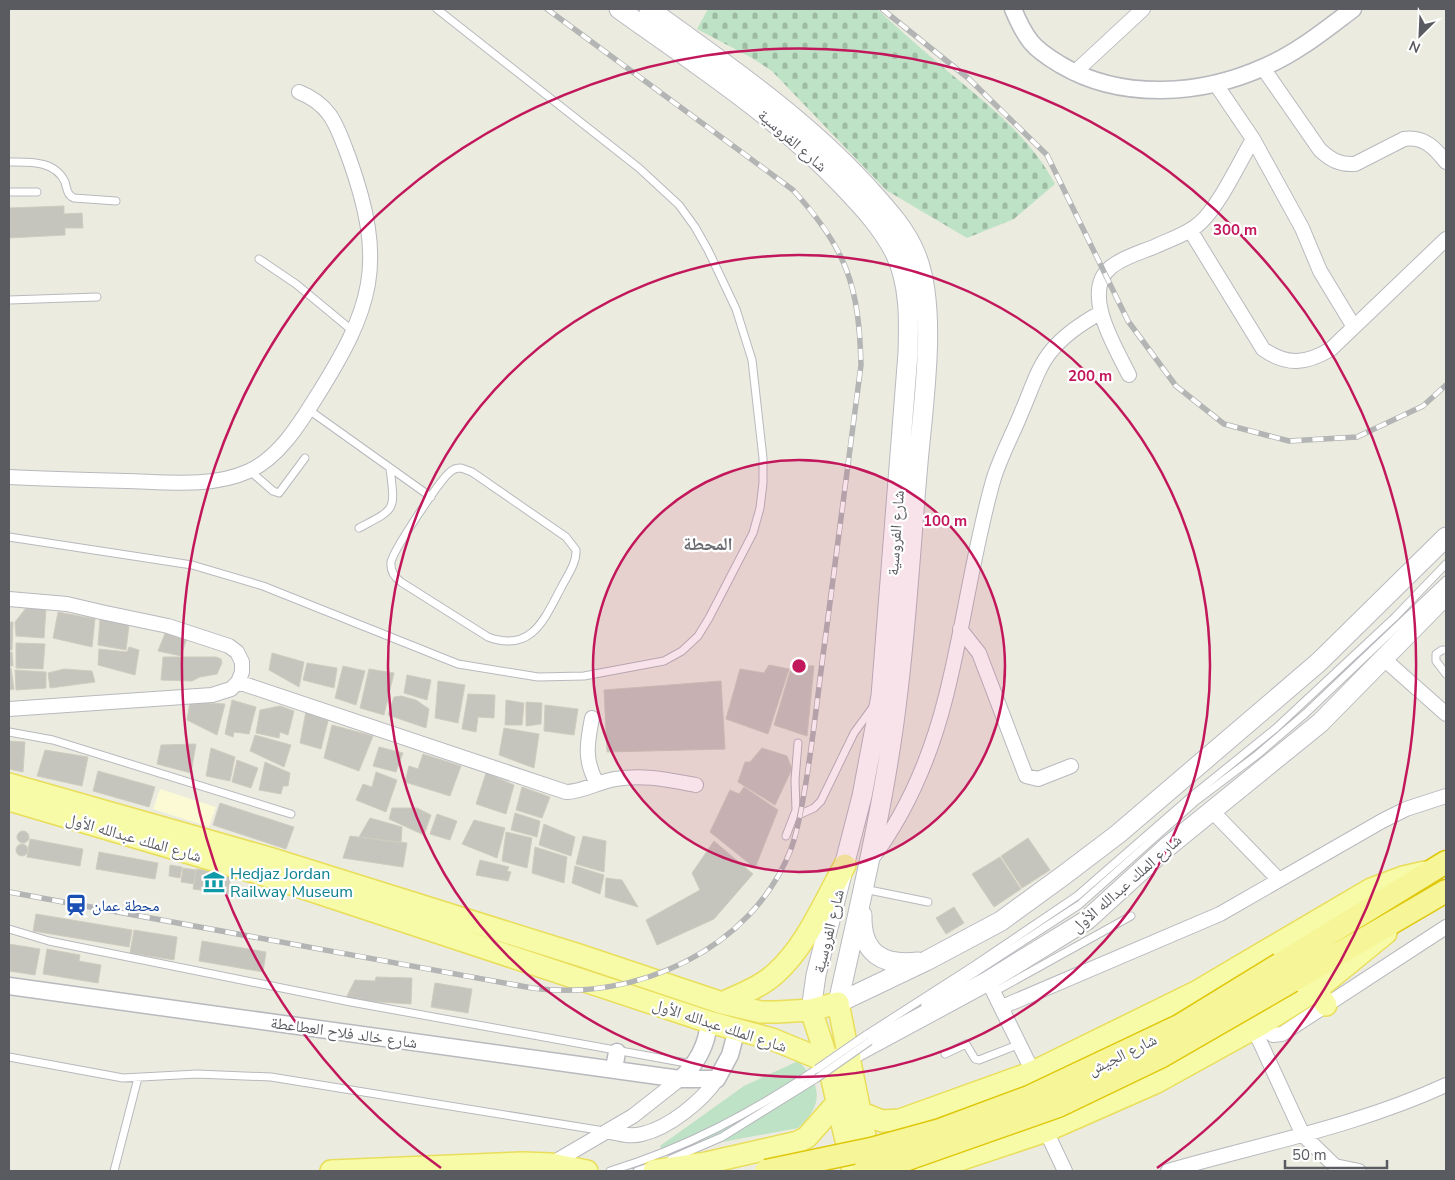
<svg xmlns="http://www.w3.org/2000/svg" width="1455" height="1180" font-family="'Nunito Sans','Noto Naskh Arabic',sans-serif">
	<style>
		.commercial { fill: #fbfad5 }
		.green { fill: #bde2c5 }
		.cemetery { fill: url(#cemetery-stones) }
		.building { fill: #c6c5bd; stroke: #cfcdbf }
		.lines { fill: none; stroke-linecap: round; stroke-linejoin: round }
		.service-casing { stroke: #b8b9be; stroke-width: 9 }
		.minor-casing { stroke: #b8b9be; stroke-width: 16 }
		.tertiary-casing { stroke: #b8b9be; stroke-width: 19 }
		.secondary-casing { stroke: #b9bac1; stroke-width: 21 }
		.primary-casing { stroke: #e9de5b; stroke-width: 24 }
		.trunk-casing { stroke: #dfc80c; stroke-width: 25 }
		.service { stroke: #fff; stroke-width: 7 }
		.minor { stroke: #fff; stroke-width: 14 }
		.tertiary { stroke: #fff; stroke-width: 16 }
		.secondary { stroke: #fff; stroke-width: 19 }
		.primary { stroke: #f7faa6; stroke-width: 21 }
		.trunk { stroke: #f6f699; stroke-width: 22 }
		.rail-casing { stroke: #b3b4b4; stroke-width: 5.5 }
		.rail { stroke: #fff; stroke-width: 4; stroke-dasharray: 11; stroke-linecap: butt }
		.service-bridge-casing { stroke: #b8b9be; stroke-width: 9; stroke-linecap: butt }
		.trunk-bridge-casing { stroke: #dfc80c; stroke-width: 25; stroke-linecap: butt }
		.service-bridge { stroke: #fff; stroke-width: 7 }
		.trunk-bridge { stroke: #f6f699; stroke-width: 22 }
		.ring { fill: none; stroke: #c2185b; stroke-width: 2.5 }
		.labels { text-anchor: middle; stroke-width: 4.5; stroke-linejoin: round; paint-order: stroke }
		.street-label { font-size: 16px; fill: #595b60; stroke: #fff }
		.culture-label { font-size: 16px; fill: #0d838f; stroke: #fff; text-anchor: start }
		.transit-label { font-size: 16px; fill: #164399; stroke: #fff; text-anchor: start }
		.neighbourhood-label { font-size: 18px; font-weight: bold; fill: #6a6c72; stroke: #fff }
		.centre { fill: #c2185b; stroke: #fff; stroke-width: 2.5 }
		.ring-label { font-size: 15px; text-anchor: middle; font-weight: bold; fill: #c2185b; stroke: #fff; stroke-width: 4.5; stroke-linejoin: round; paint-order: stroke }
	</style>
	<defs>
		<pattern id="cemetery-stones" width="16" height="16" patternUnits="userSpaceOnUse" patternTransform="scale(1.25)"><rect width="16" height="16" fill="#bde2c5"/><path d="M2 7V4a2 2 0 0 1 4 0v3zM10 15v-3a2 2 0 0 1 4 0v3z" fill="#9dbaa3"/></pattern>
	</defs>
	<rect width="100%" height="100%" fill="#ebebe0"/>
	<!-- commercial -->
	<path class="commercial" d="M160,789L216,807L209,827L153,809Z"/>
	<!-- green -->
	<path class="green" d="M798,1061C822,1084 824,1105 798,1128L663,1153L660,1146L744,1086Z"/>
	<!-- cemetery -->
	<path class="cemetery" d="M708,9H877C901,31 926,53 951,74C991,107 1030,137 1055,184L1014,219L967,238L886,190L772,71L752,58L697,29Z"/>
	<!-- building -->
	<path class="building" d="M64,206V214L82,213L83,228H65V235L9,238V208Z
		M26,608H46L44,638L16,636L15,622Z
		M58,612L95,619L92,647L53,638Z
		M100,619L129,625L126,650L98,645Z
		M9,622H13L12,650H9Z
		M166,631L187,638L181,656L158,651Z
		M16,643L45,644L43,669L16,668Z
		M129,647L139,650L135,675L98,665L99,649L127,652Z
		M9,652H12L13,666H9Z
		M272,653L304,662L299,687L269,670Z
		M163,657H216L221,659L222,663L217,674L200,677L192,681L161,680Z
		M307,663L337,668L334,688L303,680Z
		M769,665L789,669L768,734L726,719L740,669L764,673Z
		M792,665L814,666L807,736L774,725Z
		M343,666L365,671L356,705L335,698Z
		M9,668H11L14,689L9,690Z
		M64,669L92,671L95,682L50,688L48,673Z
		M369,669L394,673L384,715L360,708Z
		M15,670L46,672V688L16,690Z
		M407,675L431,680L427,700L404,693Z
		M438,681L465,685L458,723L435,718Z
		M721,681L725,749L607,752L604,690Z
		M468,694L495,695L494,718L478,717L476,732L462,729Z
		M401,696L416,700L429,709L426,728L388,715L394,697Z
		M232,700L256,707L249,734L234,732L233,737L225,734Z
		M506,700L524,703L522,725H505Z
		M190,702L225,704L217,735L187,720Z
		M526,702L542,703L541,724L526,726Z
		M545,705L578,709L574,735L544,731Z
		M280,706L294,711L288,735L280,732L279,738L256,733L260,710Z
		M306,711L329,717L321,749L300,743Z
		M332,725L373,736L359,771L324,758Z
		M504,728L539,734L534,768L499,755Z
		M255,735L291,745L284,767L250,751Z
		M9,741L25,742L23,772L9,769Z
		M196,744L191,773L157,764L161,745Z
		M379,747L403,753L396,772L373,766Z
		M211,748L235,757L230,781L206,776Z
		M762,748L787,756L792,769L775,805L738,782L745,762H750Z
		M45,750L88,757L82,786L37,776Z
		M423,754L461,766L450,796L405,782L409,766L418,769Z
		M237,760L258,768L251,788L232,782Z
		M265,762L290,773L288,786H283L281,794L259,790Z
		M98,771L155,787L149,807L93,791Z
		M376,772L397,780L386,812L356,800L363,784L372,787Z
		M486,773L514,785L506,814L476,804Z
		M522,787L550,797L542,818L516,810Z
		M744,787L778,810L755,868L710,832L730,790L739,794Z
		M220,803L294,827L286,849L213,825Z
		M392,808H417L431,815L424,835L389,819Z
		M515,813L540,821L537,837L511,830Z
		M437,814L457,821L450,840L430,834Z
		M370,818L402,827L401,843L359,837Z
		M474,820L505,828L497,858L462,844Z
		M544,824L575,837L571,856L539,845Z
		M17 837a6 6 0 1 1 12 0a6 6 0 1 1-12 0Z
		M506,832L532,838L527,868L502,861Z
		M350,836L407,843L403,867L343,858Z
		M583,836L606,841L604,872L576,864Z
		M1028,838L1050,870L1022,888L1001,856Z
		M30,839L83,849L80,866L27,857Z
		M714,841L753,874L714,919L657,945L646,920L700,890L692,873Z
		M16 850a6 6 0 1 1 12 0a6 6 0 1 1-12 0Z
		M535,847L567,857L564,883L532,873Z
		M99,852L158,863L155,879L96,869Z
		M1000,857L1021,889L994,907L972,874Z
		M480,860L509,867L507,871L511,872L508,881L476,875Z
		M170,865L182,867L180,878L169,876Z
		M575,866L604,875L600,894L572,883Z
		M183,868L196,870L194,884L181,882Z
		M196,869L231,874L228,894L193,889Z
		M606,878L622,880L638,907L605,897Z
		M954,907L964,923L946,934L936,918Z
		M36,914L132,930L129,947L33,931Z
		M134,930L177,937L174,960L130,953Z
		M202,941L266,952L263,972L199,961Z
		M9,944L40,949L35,975L9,971Z
		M47,949L80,955L79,961L101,965L98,983L43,974Z
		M376,977L412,978L411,1004L362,1001V999L346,998L355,980L375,981Z
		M435,983L472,989L468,1013L431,1007Z"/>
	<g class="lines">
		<!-- service casing -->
		<g class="service-casing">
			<path id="service" d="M9,162C29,162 55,160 65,182C67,189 67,195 74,198L116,201
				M9,192H37
				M259,259L296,284L354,332
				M9,300L97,297
				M309,410L431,497
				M461,468L472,472L566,537L576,550C577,563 567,576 561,588C544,620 531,653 488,637L401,582C394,577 390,571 391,562C394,549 440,480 450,472C453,469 457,468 461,468Z
				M250,471L273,491L279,493L305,458
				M359,528C397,508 395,511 390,468
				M9,537L192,565L263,586L458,664L538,677L584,676L664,661L682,651L698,636L709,618L753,533L760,508L763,483V458L752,360L736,309L708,250L695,227L679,205L639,168L437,9
				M1446,650H1442L1436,654V661L1446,674
				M9,732L53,740L291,814
				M794,817L814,808L821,801L854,733L873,707
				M786,836L796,810L795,780L798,743
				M864,889L928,902
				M9,929L49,941L351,1002L692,1064
				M994,992L1131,916
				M925,1005L1079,905L1196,801L1257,755L1306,713L1446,580
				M866,1035L975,965L1077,896L1192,796L1276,728L1395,617L1446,564
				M945,1054L966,1044L975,1059L979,1060L1020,1044
				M9,1057L123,1078L197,1074L271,1077L604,1131
				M671,1159L722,1137L817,1078
				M114,1171L138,1078
				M610,1171C686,1148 751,1113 817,1069
				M637,1171L652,1166"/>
		</g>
		<!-- minor casing -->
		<g class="minor-casing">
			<path id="minor" d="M1263,68L1320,150C1331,160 1340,165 1355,164L1404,139C1424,136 1435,148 1446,162
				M1074,73L1143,9
				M1215,83L1253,139L1302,228L1320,271L1354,327
				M1190,230L1263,349C1287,366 1306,364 1331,349L1446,239
				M1129,375C1116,348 1080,292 1111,267C1123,257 1142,252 1156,246C1171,239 1188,234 1200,223C1219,206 1239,163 1253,139
				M9,477C48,479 87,480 126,481C166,482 212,488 249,471C278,458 299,425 315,399C373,307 387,264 349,158C337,127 332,105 299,92
				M9,599L67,604L101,612L168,626L229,646L237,652L242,662V672L238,682L231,689L212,695L9,709
				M960,629L979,653L1026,776L1038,779L1071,766
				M1385,660L1446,714
				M238,682L566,792C582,792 598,782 615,779C643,774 669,780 696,785
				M592,718C587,743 584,761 597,783
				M1212,811L1279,880
				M871,860C908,811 931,756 946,696C964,625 973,552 993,481C1000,457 1013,434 1022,411C1031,391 1038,366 1052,350C1065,334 1082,323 1100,313
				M988,981L1033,1072
				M1002,1007L1220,914L1382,821L1406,809L1446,796
				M1260,1025L1273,1035L1282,1034L1446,927
				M1254,1029L1303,1135L1335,1166L1359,1171
				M607,1131C619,1134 631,1137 642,1134C669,1128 702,1101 717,1079
				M1046,1131L1065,1171
				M551,1164L633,1116L680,1079
				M1168,1171C1261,1144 1357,1126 1446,1085"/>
		</g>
		<!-- tertiary casing -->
		<g class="tertiary-casing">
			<path id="tertiary" d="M1013,9C1018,21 1023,32 1031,42C1039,52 1051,59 1061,65C1122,101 1202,95 1264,67C1297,53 1325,30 1353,9
				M9,986L680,1079H717L730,1055L737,1029
				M614,1069L617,1052
				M680,1079C698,1063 707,1045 709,1022"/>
		</g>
		<!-- secondary casing -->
		<g class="secondary-casing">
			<path id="secondary" d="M619,9C696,64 776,116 842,185C862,206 882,227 895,253C910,284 909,320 908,353L881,696L862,796L816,975L811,1010
				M649,9C725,64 803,117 867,187C885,207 906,229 916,255C938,308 923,405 918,463C911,541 907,620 897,699C885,801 860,903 838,1003
				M862,915C861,954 883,966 918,962
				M838,1003L926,961L1001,921L1064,875L1118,834L1319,662L1446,537
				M851,1055L988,981L1087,920L1166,848L1320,723L1446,595"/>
		</g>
		<!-- primary casing -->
		<g class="primary-casing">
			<path id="primary" d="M9,784L269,858L579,955L722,1003L761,1012H777L811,1010L838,1003L871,1166
				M9,800L264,875L709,1022L772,1039L828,1062L850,1056
				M1316,990L1326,1005
				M722,1003C741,994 761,987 776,973C807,945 825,900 845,865
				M811,1010L828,1062L853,1171
				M859,1112L882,1121L900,1120L1033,1072L1196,992L1371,889L1403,877L1425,872
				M331,1171L523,1163L551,1164L587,1171
				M654,1171L706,1163L798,1142L807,1137L837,1103
				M926,1171L1046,1131L1155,1083L1260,1025L1316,990L1386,933"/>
		</g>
		<!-- trunk casing -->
		<g class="trunk-casing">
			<path id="trunk" d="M1280,964L1446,862
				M1292,981L1446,891"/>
		</g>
		<!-- service -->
		<use href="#service" class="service"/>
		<!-- minor -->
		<use href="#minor" class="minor"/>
		<!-- tertiary -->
		<use href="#tertiary" class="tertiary"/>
		<!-- secondary -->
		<use href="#secondary" class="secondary"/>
		<!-- primary -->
		<use href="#primary" class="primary"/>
		<!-- trunk -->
		<use href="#trunk" class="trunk"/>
		<!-- rail casing -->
		<g class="rail-casing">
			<path id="rail" d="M882,9L968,78L1047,155L1128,321L1176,386L1224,424L1289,441L1357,437L1423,406L1446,385
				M9,892L532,988C635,1002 752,950 791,849C799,827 802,804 806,782C814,733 819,683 826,633C838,544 849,454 861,365C859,286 847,249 793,190L547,9"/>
		</g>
		<!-- rail -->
		<use href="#rail" class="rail"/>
		<!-- service-bridge casing -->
		<g class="service-bridge-casing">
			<path id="service-bridge" d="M817,1069L866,1035
				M817,1078L870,1041"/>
		</g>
		<!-- trunk-bridge casing -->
		<g class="trunk-bridge-casing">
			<path id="trunk-bridge" d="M766,1171L871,1149L940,1130L1029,1097L1179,1026L1280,964
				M864,1171L893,1164L1058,1106L1162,1056L1292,981"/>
		</g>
		<!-- service-bridge -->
		<use href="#service-bridge" class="service-bridge"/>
		<!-- trunk-bridge -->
		<use href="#trunk-bridge" class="trunk-bridge"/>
	</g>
	<!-- distance rings -->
	<circle cx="799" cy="666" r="206" fill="#c2185b" fill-opacity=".12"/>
	<g class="ring">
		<circle cx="799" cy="666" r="206"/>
		<circle cx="799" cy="666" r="411"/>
		<path d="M441 1168A617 617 0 1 1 1157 1168"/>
	</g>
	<!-- icons -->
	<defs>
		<g id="museum-bare" transform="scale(1.725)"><path d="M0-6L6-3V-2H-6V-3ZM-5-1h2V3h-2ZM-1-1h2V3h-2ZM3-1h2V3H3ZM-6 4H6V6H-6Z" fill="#0f9aa8" stroke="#fff" stroke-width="2.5" paint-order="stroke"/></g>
		<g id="station-bare" transform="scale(1.725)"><path d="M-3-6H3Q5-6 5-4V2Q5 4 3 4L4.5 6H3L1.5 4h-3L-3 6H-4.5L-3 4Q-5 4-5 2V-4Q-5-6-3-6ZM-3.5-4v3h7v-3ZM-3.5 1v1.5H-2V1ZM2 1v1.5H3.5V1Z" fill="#1a4fb4" stroke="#fff" stroke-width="2.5" paint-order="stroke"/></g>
	</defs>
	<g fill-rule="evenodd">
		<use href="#museum-bare" x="214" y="882"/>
		<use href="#station-bare" x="76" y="905"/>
	</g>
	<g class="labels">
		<!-- street labels -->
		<g class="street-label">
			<text transform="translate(793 140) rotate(41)" y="6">شارع الفروسية</text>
			<text transform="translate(895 533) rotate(-86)" y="6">شارع الفروسية</text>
			<text transform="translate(134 837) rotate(16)" y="6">شارع الملك عبدالله الأول</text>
			<text transform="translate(1126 883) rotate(-41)" y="6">شارع الملك عبدالله الأول</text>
			<text transform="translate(828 931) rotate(-76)" y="6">شارع الفروسية</text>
			<text transform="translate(720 1025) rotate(18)" y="6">شارع الملك عبدالله الأول</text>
			<text transform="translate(344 1032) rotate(8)" y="6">شارع خالد فلاح العطاعطة</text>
			<text transform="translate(1122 1054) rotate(-26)" y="6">شارع الجيش</text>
		</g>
		<!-- culture labels -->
		<g class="culture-label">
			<text x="230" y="879">Hedjaz Jordan<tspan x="230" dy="18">Railway Museum</tspan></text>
		</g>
		<!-- transit labels -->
		<g class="transit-label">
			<text x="92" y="911">محطة عمان</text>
		</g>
		<!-- neighbourhood labels -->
		<g class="neighbourhood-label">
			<text x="708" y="550">المحطة</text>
		</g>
	</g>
	<circle cx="799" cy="666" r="8" class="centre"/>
	<g class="ring-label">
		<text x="1235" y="235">300 m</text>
		<text x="1090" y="381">200 m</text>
		<text x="945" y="526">100 m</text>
	</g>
	<!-- border -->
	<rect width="1455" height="1180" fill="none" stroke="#595b60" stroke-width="20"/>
	<!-- north arrow -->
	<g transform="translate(1420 35) rotate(204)" stroke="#ffffff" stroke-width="4" paint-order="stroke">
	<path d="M0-4L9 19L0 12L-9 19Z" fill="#595b60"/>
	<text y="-8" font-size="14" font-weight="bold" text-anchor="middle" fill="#595b60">N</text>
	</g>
	<!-- scale -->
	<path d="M1285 1160v8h102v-8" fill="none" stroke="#595b60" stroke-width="2.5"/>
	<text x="1292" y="1160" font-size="15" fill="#595b60" stroke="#ffffff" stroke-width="4" paint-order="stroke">50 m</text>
</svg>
